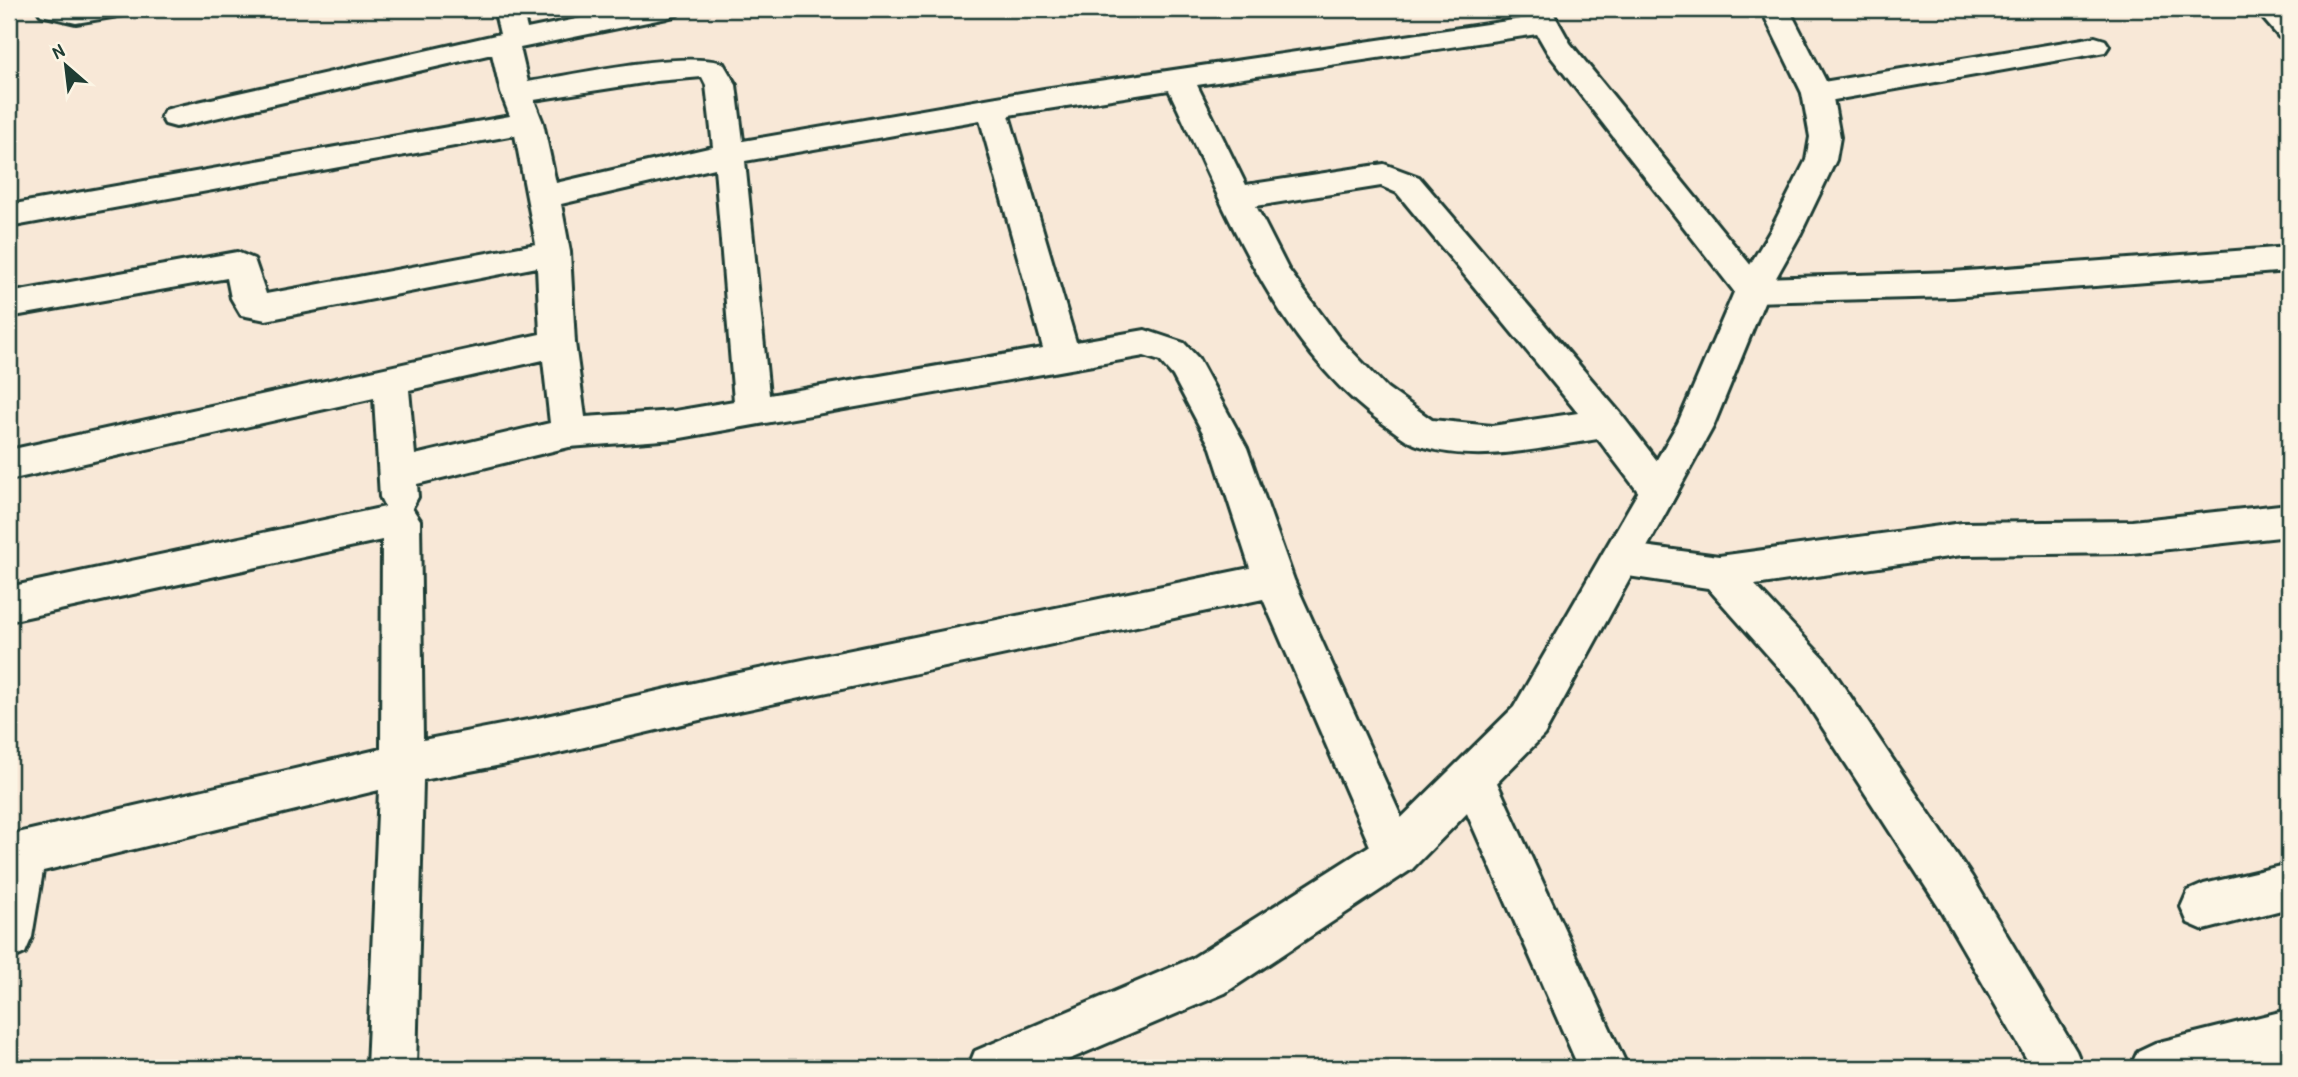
<svg xmlns="http://www.w3.org/2000/svg" width="2298" height="1077" font-family="'Patrick Hand',sans-serif">
	<style>
		.lines { fill: none; stroke-linecap: round; stroke-linejoin: round }
		.minor-casing { stroke: #1f3d34; stroke-width: 6 }
		.tertiary-casing { stroke: #1f3d34; stroke-width: 6 }
		.minor { fill: #fcf5e5; fill-rule: evenodd }
		.tertiary { fill: #fcf5e5; fill-rule: evenodd }
	</style>
	<rect width="100%" height="100%" fill="#f8e8d7"/>
	<filter id="ink" filterUnits="userSpaceOnUse"><feTurbulence type="fractalNoise" baseFrequency=".0143" numOctaves="2"/><feDisplacementMap in="SourceGraphic" scale="14" xChannelSelector="R" yChannelSelector="G"/><feConvolveMatrix kernelMatrix="1 2 1 2 8 2 1 2 1" color-interpolation-filters="sRGB"/></filter>
	<g filter="url(#ink)">
		<g class="lines">
			<!-- minor casing -->
			<g class="minor-casing">
				<path id="minor" d="M37,9H128L124,15L76,23L41,15Z
					M494,9H522L527,29L626,9H681L677,15L667,18L520,48L528,82C579,74 676,51 723,63L736,85L743,141L1044,89L1528,18L1523,9H1551L1570,43L1761,278L1953,272L2289,247V271L1953,297L1752,302L1740,299L1548,53L1537,34L1197,85L1246,185L1384,164L1419,177L1620,413L1672,480L1678,491L1672,502L1659,506L1646,502L1598,439C1540,448 1478,464 1420,446C1407,442 1396,432 1384,424C1275,347 1224,205 1169,90L1009,115L1076,342L1145,330L1184,343L1198,358L1247,448L1294,580L1418,854L1412,869L1396,876L1380,869L1263,599L725,714L533,759L423,780L416,1068H367L379,790L43,871L32,937L25,953L9,960V835L381,749L382,540L9,621V587L385,507L380,497L374,398L9,480V450L540,334L537,267L266,320L241,315L231,298L227,278L9,317V293L237,252L254,259L266,294L536,244L515,135L9,227V205L510,116L501,93L492,54L176,127L165,124L161,117L165,110L176,107L500,34ZM702,77L706,85L713,147L556,183L543,123L534,100L656,81ZM980,120L1043,348L769,395L745,161ZM715,168L734,401L675,411L585,417L575,343L570,252L561,204ZM1381,186L1397,193L1578,413L1492,426L1432,420L1387,388L1338,337L1288,269L1256,206ZM1144,356L1160,361L1173,376L1211,448L1250,568L725,676L533,719L423,740L420,520L412,508L418,497L417,484L569,447L675,439ZM543,360L550,423L415,455L409,390Z
					M2255,9H2284L2289,14V40L2279,37Z
					M2095,37L2105,40L2109,46L2105,52L1817,103L1807,100L1802,93L1807,86L1817,83Z
					M2289,504V536L2132,553L1962,555L1755,585L1827,662L1972,877L2076,1051L2083,1068H2032L1940,909L1797,688L1708,588L1621,575L1607,571L1602,559L1607,547L1621,543L1719,556L1962,523L2132,521Z
					M1473,757L1488,763L1628,1068H1579L1451,777L1458,763Z
					M2289,864V908L2204,930L2188,923L2181,907L2188,891L2204,884Z
					M2284,1011L2289,1013V1057L2284,1059L2249,1068H2130L2138,1051L2155,1043Z"/>
			</g>
			<!-- tertiary casing -->
			<g class="tertiary-casing">
				<path id="tertiary" d="M1761,9H1789L1832,93L1840,137L1836,160L1801,233L1769,290L1713,427L1544,735L1412,869L1225,993L1049,1068H968L975,1051L1191,959L1380,839L1514,707L1678,423L1735,290L1769,233L1806,160L1810,137L1802,93Z"/>
			</g>
			<!-- minor -->
			<use href="#minor" class="minor"/>
			<!-- tertiary -->
			<use href="#tertiary" class="tertiary"/>
		</g>
	</g>
	<!-- margin -->
	<rect width="2298" height="1077" fill="none" stroke="#fcf5e5" stroke-width="35"/>
	<rect x="18" y="18" width="2263" height="1042" fill="none" stroke="#1f3d34" stroke-width="2.5" filter="url(#ink)"/>
	<!-- north arrow -->
	<g transform="translate(66 66) rotate(332)" stroke="#fcf5e5" stroke-width="5" paint-order="stroke">
	<path d="M0-5L12 26L0 18L-12 26Z" fill="#1f3d34"/>
	<text y="-10" font-size="19" font-weight="bold" text-anchor="middle" fill="#1f3d34">N</text>
	</g>
</svg>
